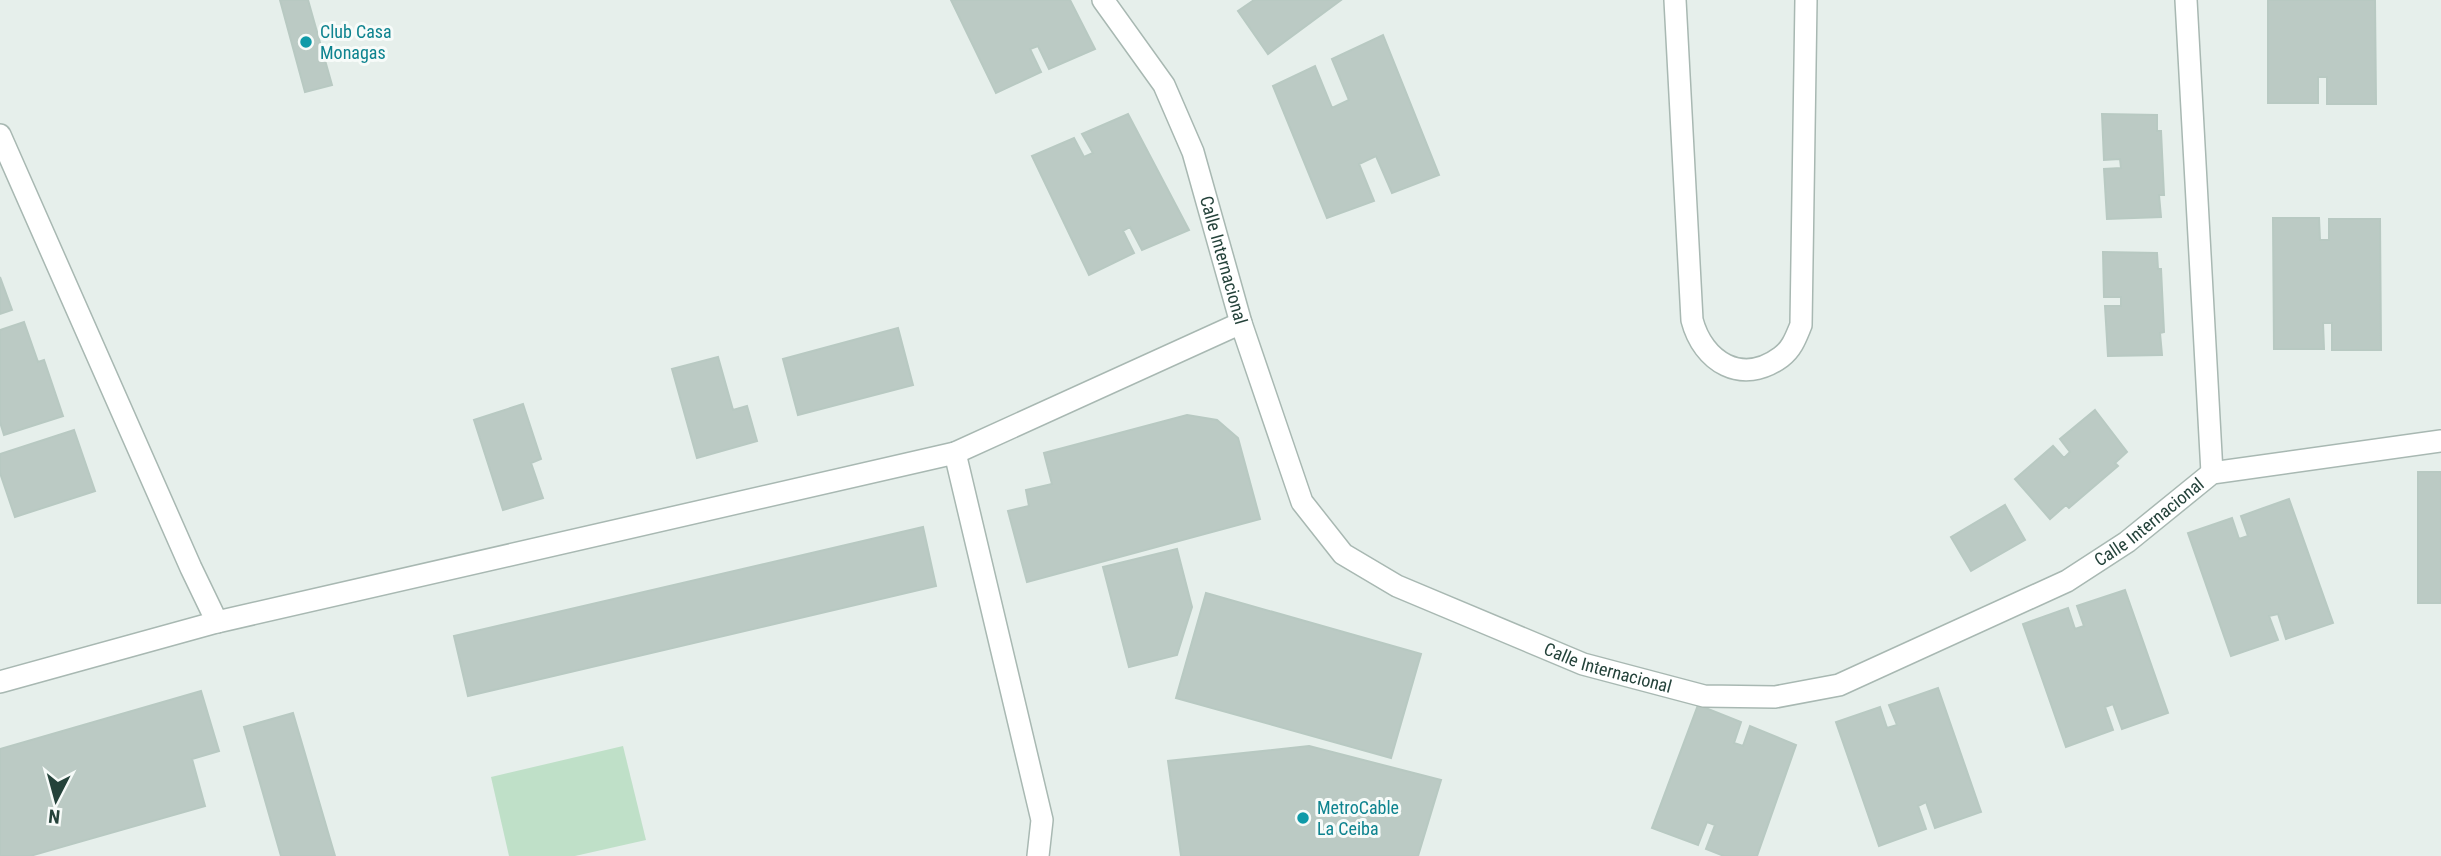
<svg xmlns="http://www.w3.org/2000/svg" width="2441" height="856" font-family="'Roboto Condensed',sans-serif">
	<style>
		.green { fill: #bfe0c8 }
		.building { fill: #bbcac4; stroke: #b8c9c2; stroke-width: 2 }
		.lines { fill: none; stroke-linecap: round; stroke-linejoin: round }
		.minor-casing { stroke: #a8b8b2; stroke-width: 24 }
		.minor { stroke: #fff; stroke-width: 21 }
		.culture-dot { fill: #0f9aa8; stroke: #f7fbf9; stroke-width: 2.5 }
		.labels { text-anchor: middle; stroke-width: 6; stroke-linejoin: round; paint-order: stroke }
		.culture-label { font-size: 18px; fill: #0d838f; stroke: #f7fbf9; text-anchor: start }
		.street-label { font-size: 18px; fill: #24423a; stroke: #f7fbf9 }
	</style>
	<rect width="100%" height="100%" fill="#e6efeb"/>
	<!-- green -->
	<path class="green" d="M623,746L646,840L575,856H509L491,777Z"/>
	<!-- building -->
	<path class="building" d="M280,0H308L332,85L305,92Z
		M951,0H1070L1095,49L1049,69L1038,46L1030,49L1041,72L996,93Z
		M1254,0H1341L1268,54L1238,11Z
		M2268,0H2375L2376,104H2327V77H2318V103H2268Z
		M1383,35L1439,175L1392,193L1376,156L1359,164L1374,201L1327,218L1273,86L1315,66L1332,108L1349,100L1332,59Z
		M1128,114L1189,230L1142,250L1130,227L1123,231L1134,253L1089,275L1032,156L1074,138L1084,157L1093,153L1082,134Z
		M2102,114L2157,115V131H2161L2164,195H2159L2161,217L2107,219L2104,169L2121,168L2120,159L2104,160Z
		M2273,218H2319L2320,240H2329V219H2380L2381,350H2332V323H2323L2324,349H2274Z
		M2103,252L2157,253L2158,269H2161L2164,332L2160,333L2162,355L2108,356L2105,306H2121V297H2104Z
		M0,277L12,310L0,314Z
		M24,322L38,362L44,360L63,416L4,435L0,422V330Z
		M898,328L913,385L798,415L783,359Z
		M718,357L733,410L747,406L757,441L697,458L672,369Z
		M523,404L541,459L531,463L543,498L503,510L474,420Z
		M2095,410L2127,452L2115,463L2118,466L2069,508L2066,505L2050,519L2015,479L2053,446L2064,458L2070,452L2060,439Z
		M1187,415L1217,420L1238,438L1260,519L1027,582L1008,511L1029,506L1026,490L1052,484L1044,453Z
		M74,430L95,491L15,517L0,473V454Z
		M2418,472H2441V603H2418Z
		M2289,499L2333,623L2286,639L2278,614L2269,616L2278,640L2231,656L2188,533L2232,518L2239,539L2248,536L2241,516Z
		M2005,505L2025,540L1971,571L1951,537Z
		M923,527L936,586L468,696L454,636Z
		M1177,549L1192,607L1177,655L1129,667L1103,567Z
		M2125,590L2168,713L2122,729L2113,704L2105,707L2113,730L2066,747L2023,624L2068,608L2075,629L2084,626L2077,606Z
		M1206,593L1421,654L1391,758L1176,698Z
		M1938,688L1981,812L1935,828L1926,802L1918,806L1926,829L1879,846L1836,722L1880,707L1887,728L1897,725L1889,705Z
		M201,691L219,751L192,759L205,806L30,856H0V749Z
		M1698,705L1741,722L1734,743L1743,746L1750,726L1796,745L1757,856H1724L1706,849L1715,825L1707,822L1698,845L1652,828Z
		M293,713L335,856H281L244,727Z
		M1309,746L1441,780L1418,856H1181L1168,761Z"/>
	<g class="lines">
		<!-- minor casing -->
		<g class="minor-casing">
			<g id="minor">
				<path id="s1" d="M1103,0L1164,85L1193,152L1241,323L1302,502L1343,554L1397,586L1583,664L1704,696L1775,697L1839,685L2067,581L2127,542L2212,473L2441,441"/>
				<path d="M1675,0L1692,320C1703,362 1742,386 1781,357C1792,349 1796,337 1801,325L1806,0"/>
				<path d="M2186,0L2212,473"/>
				<path d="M0,135L191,568L217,622"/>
				<path d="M955,453L1042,820L1038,856"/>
				<path d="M0,682L217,622L955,453L1241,323"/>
			</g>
		</g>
		<!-- minor -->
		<use href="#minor" class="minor"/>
	</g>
	<!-- markers -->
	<g class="culture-dot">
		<circle cx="306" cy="42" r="7"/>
		<circle cx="1303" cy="818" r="7"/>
	</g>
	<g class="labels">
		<!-- culture labels -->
		<g class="culture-label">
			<text x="320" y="38">Club Casa<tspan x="320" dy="21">Monagas</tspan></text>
			<text x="1317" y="814">MetroCable<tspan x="1317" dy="21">La Ceiba</tspan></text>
		</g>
		<!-- street labels -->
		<g class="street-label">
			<text dy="6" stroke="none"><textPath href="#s1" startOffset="290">Calle Internacional</textPath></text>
			<text dy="6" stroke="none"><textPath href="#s1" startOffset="1488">Calle Internacional</textPath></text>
			<text dy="6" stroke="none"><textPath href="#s1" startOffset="900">Calle Internacional</textPath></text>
		</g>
	</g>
	<!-- north arrow -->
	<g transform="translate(56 800) rotate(186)" stroke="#f7fbf9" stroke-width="5" paint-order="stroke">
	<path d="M0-5L12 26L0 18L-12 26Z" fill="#24423a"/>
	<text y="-10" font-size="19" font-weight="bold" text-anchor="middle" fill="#24423a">N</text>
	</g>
</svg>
